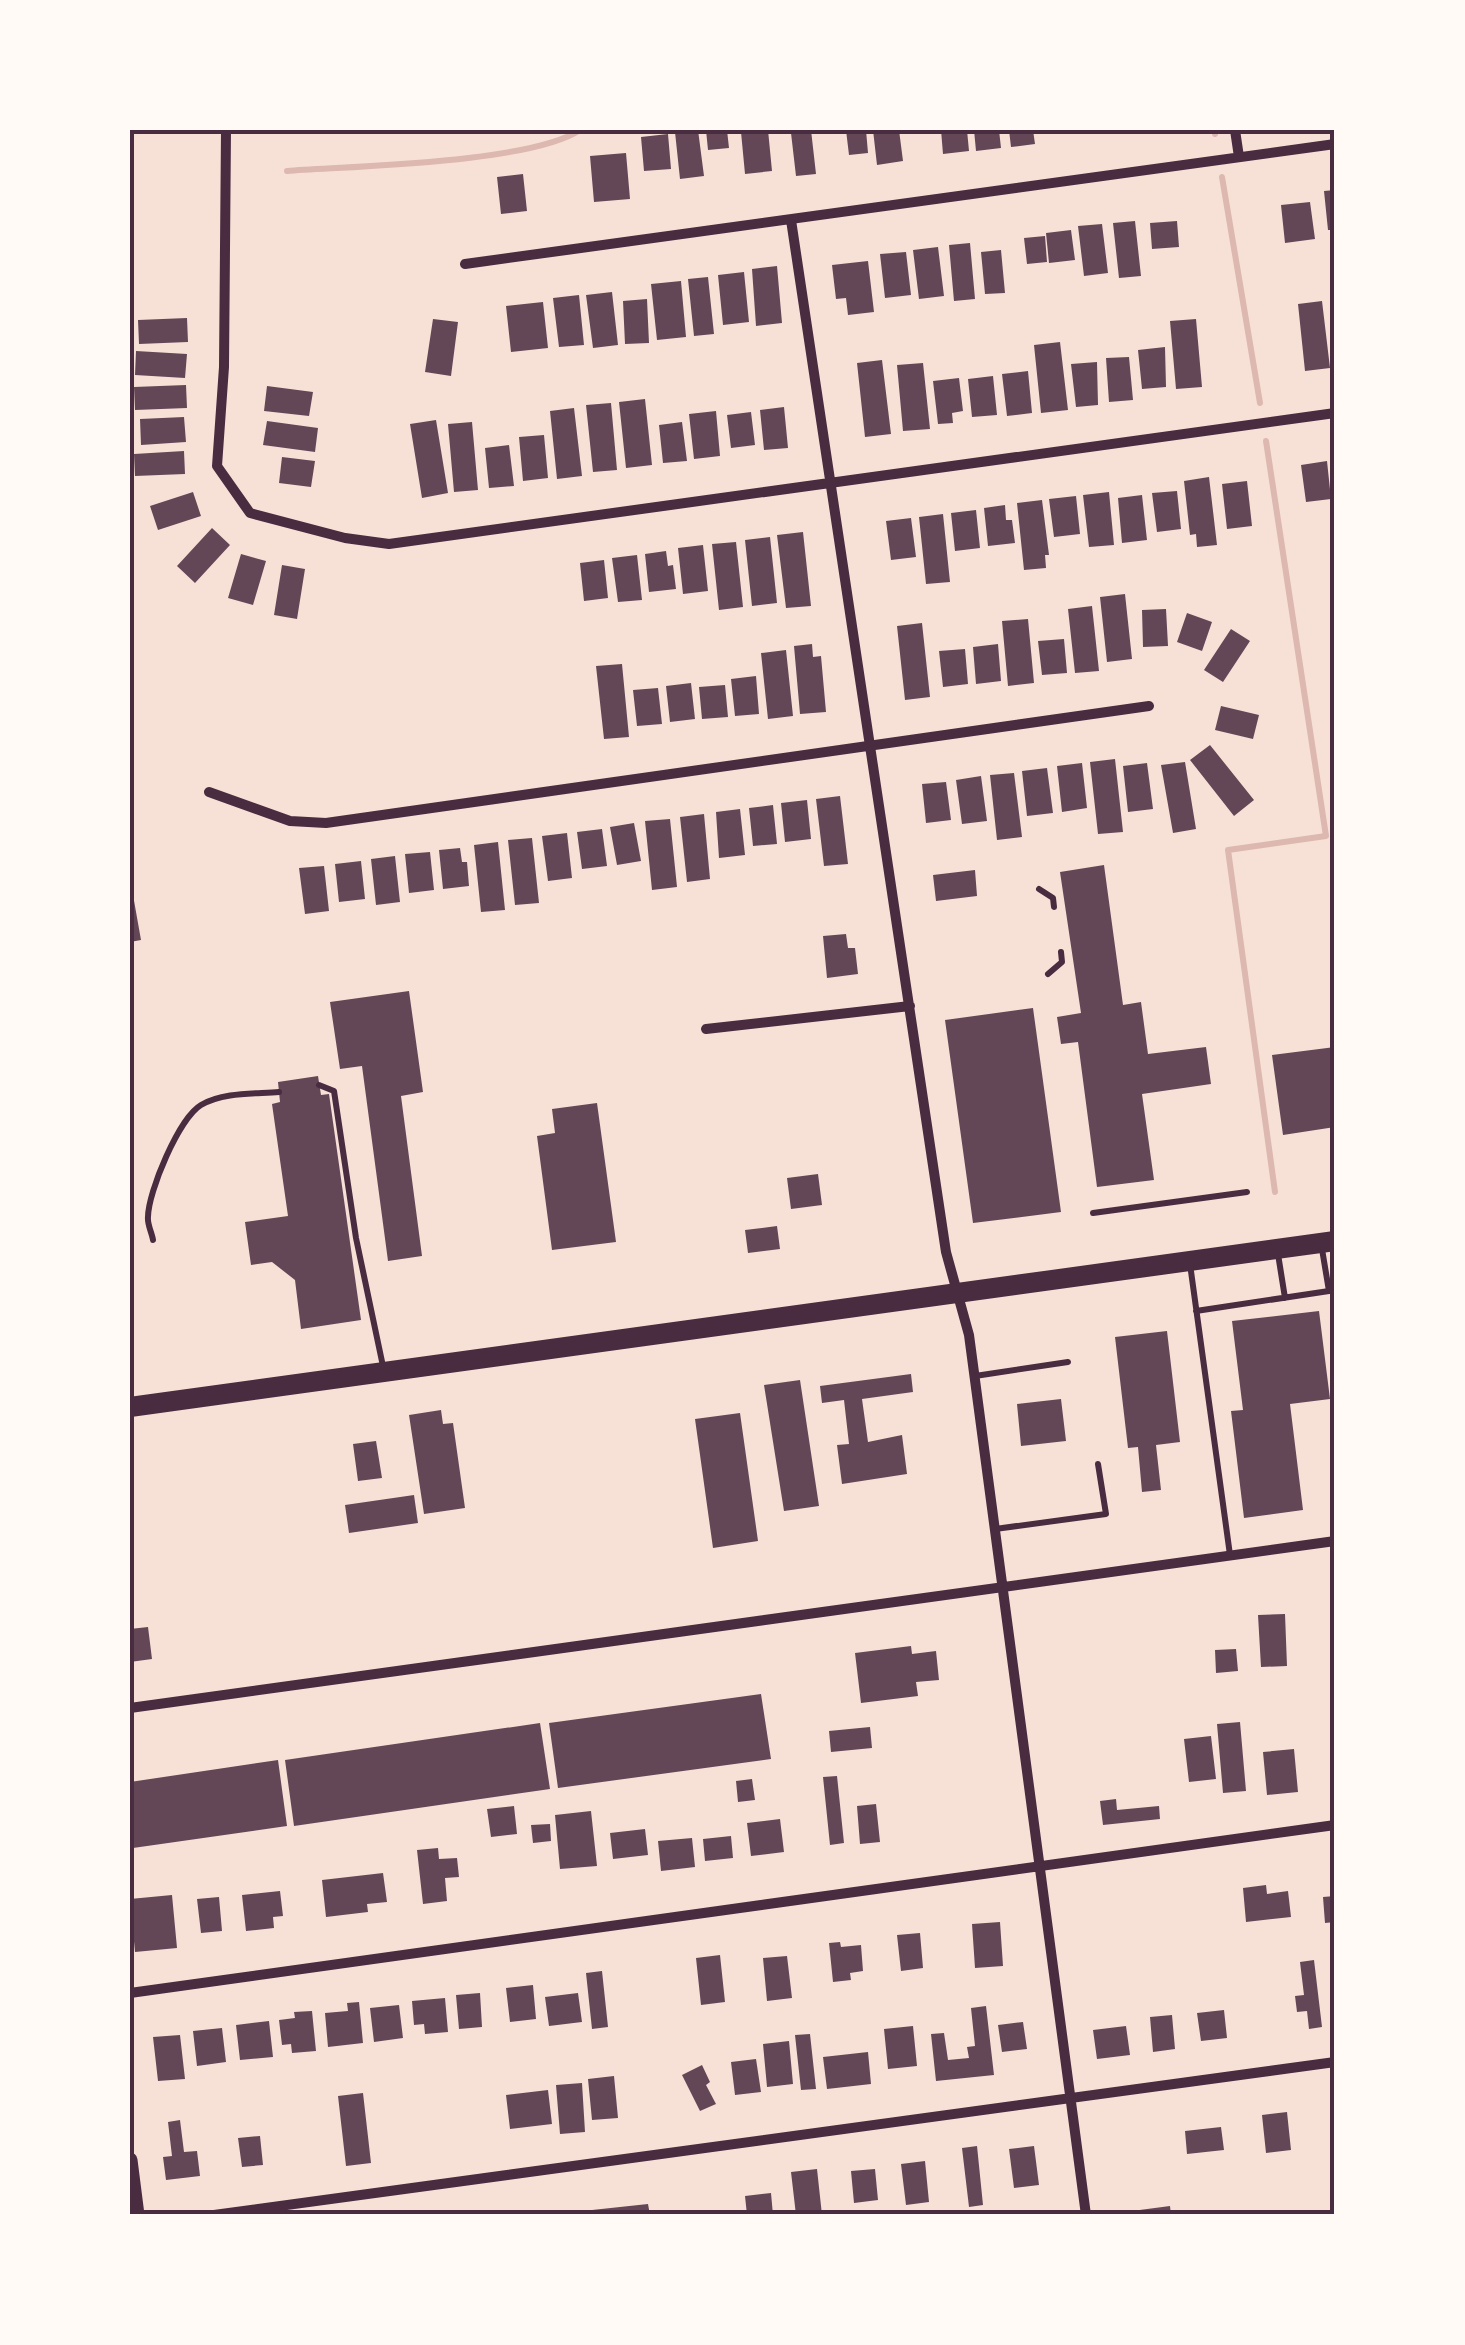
<svg xmlns="http://www.w3.org/2000/svg" width="1465" height="2345" font-family="'Fira Sans Condensed',sans-serif">
	<style>
		.lines { fill: none; stroke-linecap: round; stroke-linejoin: round }
		.stream { stroke: #dcb8b0; stroke-width: 6 }
		.building { fill: #644757 }
		.service { stroke: #4a2c40; stroke-width: 6 }
		.minor { stroke: #4a2c40; stroke-width: 10 }
		.tertiary { stroke: #4a2c40; stroke-width: 15 }
		.primary { stroke: #4a2c40; stroke-width: 20 }
		.neatline { fill: none; stroke: #4a2c40; stroke-width: 4 }
	</style>
	<rect width="100%" height="100%" fill="#f7e1d7"/>
	<g class="lines">
		<!-- stream -->
		<path class="stream" d="M1214,130L1215,134
			M287,171C354,166 530,163 580,130
			M1222,177L1260,403
			M1266,441L1326,836L1228,850L1275,1192"/>
	</g>
	<!-- building -->
	<path class="building" d="M698,130L704,176L680,179L675,132Z
		M706,130H727L729,148L708,150Z
		M768,130L772,171L745,174L741,132Z
		M811,130L816,174L796,176L791,133Z
		M846,130H866L868,153L849,155Z
		M873,130H899L903,161L877,165Z
		M941,130H967L969,151L943,154Z
		M974,130H999L1001,148L976,151Z
		M1009,130H1033L1035,144L1011,147Z
		M668,134L671,169L644,171L641,137Z
		M626,153L630,199L594,202L590,156Z
		M523,174L527,211L501,214L497,177Z
		M1335,190V230H1328L1324,191Z
		M1310,202L1315,239L1285,243L1281,205Z
		M1135,221L1141,276L1119,278L1113,223Z
		M1177,221L1179,247L1152,249L1150,223Z
		M1102,224L1108,273L1084,276L1078,226Z
		M1071,230L1075,260L1049,263L1046,233Z
		M1045,236L1047,262L1027,264L1024,238Z
		M970,243L975,299L954,301L949,245Z
		M938,247L944,296L919,299L913,250Z
		M1001,250L1005,293L985,294L981,252Z
		M906,252L911,295L885,298L880,254Z
		M868,261L874,312L848,315L846,298L836,299L832,265Z
		M777,266L782,323L756,326L752,269Z
		M744,272L749,322L723,325L718,275Z
		M708,277L714,334L694,336L688,279Z
		M681,281L686,337L657,340L651,284Z
		M612,292L618,345L593,348L586,295Z
		M579,295L584,345L559,347L553,298Z
		M647,299L649,343L625,344L623,301Z
		M1322,301L1330,368L1305,371L1298,304Z
		M543,302L548,348L511,352L506,306Z
		M187,318L188,342L139,344L138,320Z
		M433,319L458,322L451,376L425,372Z
		M1196,319L1202,387L1176,389L1170,321Z
		M1060,342L1068,410L1041,413L1034,345Z
		M1165,347L1166,387L1142,389L1138,350Z
		M136,351L187,354L185,378L135,375Z
		M1129,357L1133,400L1109,402L1106,358Z
		M882,360L891,434L865,437L857,363Z
		M1097,362L1098,405L1076,407L1071,364Z
		M923,363L930,429L903,431L897,365Z
		M1028,371L1032,413L1007,416L1002,374Z
		M993,376L997,415L972,417L968,379Z
		M959,378L963,411L952,413L953,423L938,424L933,381Z
		M186,385L187,408L135,410L134,387Z
		M267,386L313,392L309,416L264,411Z
		M645,399L652,465L626,468L619,402Z
		M611,403L617,470L593,472L586,405Z
		M784,407L788,448L764,450L760,410Z
		M574,408L582,476L557,479L550,411Z
		M716,411L720,456L694,459L689,414Z
		M751,412L755,445L731,448L727,415Z
		M184,417L186,442L141,445L140,419Z
		M436,420L448,493L422,498L410,424Z
		M267,421L318,428L315,452L263,445Z
		M472,422L478,490L454,492L448,424Z
		M682,422L687,461L663,463L659,425Z
		M544,435L548,478L523,481L519,437Z
		M509,445L514,486L489,488L485,448Z
		M184,451L185,474L135,476L134,454Z
		M282,457L315,461L311,487L279,483Z
		M1327,461L1331,499L1306,502L1301,465Z
		M1209,477L1217,545L1197,547L1196,534L1190,535L1184,481Z
		M1247,481L1252,526L1227,529L1222,484Z
		M1177,491L1181,529L1157,532L1152,493Z
		M193,492L201,516L158,530L150,506Z
		M1109,492L1114,545L1089,547L1083,495Z
		M1142,495L1147,540L1122,543L1118,498Z
		M1076,496L1080,534L1054,537L1049,499Z
		M1042,500L1049,555H1045L1046,568L1024,570L1017,503Z
		M1005,505L1006,520H1012L1015,543L988,546L984,508Z
		M976,510L980,548L955,551L951,513Z
		M943,514L950,582L926,584L919,517Z
		M911,518L916,557L891,560L886,521Z
		M212,528L230,545L195,583L177,566Z
		M803,532L811,606L786,608L777,535Z
		M770,537L777,603L752,606L745,540Z
		M736,542L743,607L719,610L712,544Z
		M703,545L708,591L683,594L678,548Z
		M666,551L668,566L673,565L676,589L649,592L645,554Z
		M241,554L266,561L253,605L228,598Z
		M637,555L642,600L618,602L612,558Z
		M604,560L608,598L584,601L580,563Z
		M282,565L305,569L297,619L274,615Z
		M1125,594L1132,659L1107,662L1100,597Z
		M1092,606L1099,671L1075,673L1068,609Z
		M1166,609L1168,646L1143,647L1142,610Z
		M1187,613L1212,622L1202,651L1177,642Z
		M1028,619L1034,683L1008,686L1002,621Z
		M922,623L930,697L905,700L897,626Z
		M1231,629L1250,641L1223,682L1204,670Z
		M1064,639L1067,673L1042,675L1038,641Z
		M812,644L813,657L821,656L826,712L800,714L794,646Z
		M998,644L1001,681L976,684L973,647Z
		M965,649L968,684L943,687L939,651Z
		M786,650L793,716L768,719L761,653Z
		M622,664L629,737L604,739L596,666Z
		M756,676L759,714L735,716L731,679Z
		M691,683L695,719L670,722L666,686Z
		M725,685L728,717L702,719L699,687Z
		M658,688L662,724L637,726L633,690Z
		M1221,706L1259,715L1253,739L1215,730Z
		M1210,745L1254,800L1234,816L1190,760Z
		M1115,759L1123,832L1098,834L1090,762Z
		M1185,762L1196,829L1173,833L1161,765Z
		M1082,763L1087,808L1062,812L1057,766Z
		M1147,763L1153,809L1128,812L1123,766Z
		M1047,768L1053,813L1027,816L1022,771Z
		M1014,773L1022,837L997,840L990,775Z
		M981,776L987,821L962,824L956,780Z
		M946,782L951,820L926,823L922,784Z
		M840,796L848,864L824,866L816,799Z
		M807,800L811,839L785,842L781,803Z
		M773,805L777,844L753,846L749,808Z
		M740,809L745,855L719,858L716,812Z
		M704,814L710,879L687,882L680,817Z
		M670,819L677,887L652,890L645,821Z
		M634,823L641,861L617,865L610,827Z
		M602,829L607,866L582,869L577,832Z
		M567,833L572,878L548,881L542,836Z
		M532,838L539,903L515,905L508,840Z
		M498,842L505,910L481,912L474,845Z
		M460,848L462,862H467L469,886L443,889L439,850Z
		M430,852L434,890L409,893L405,854Z
		M395,856L400,902L376,905L371,859Z
		M361,861L365,899L339,902L335,864Z
		M1104,865L1123,1005L1141,1002L1148,1054L1206,1047L1211,1084L1142,1094L1154,1180L1097,1187L1078,1042L1061,1044L1057,1017L1081,1013L1060,872Z
		M324,866L329,911L305,914L299,868Z
		M975,870L977,896L936,901L933,875Z
		M130,878L141,940L130,942Z
		M846,934L848,948H855L858,974L827,978L823,936Z
		M409,991L423,1092L401,1096L422,1256L388,1261L362,1066L340,1069L330,1002Z
		M1033,1008L1061,1212L973,1223L945,1020Z
		M1335,1047V1127L1283,1135L1272,1055Z
		M318,1076L321,1095L329,1094L361,1320L301,1329L295,1280L272,1262L251,1265L245,1222L288,1216L272,1104L280,1102L278,1082Z
		M597,1103L616,1242L552,1250L537,1136L555,1133L552,1109Z
		M818,1174L822,1205L791,1209L787,1178Z
		M777,1226L780,1249L748,1253L745,1230Z
		M1319,1311L1330,1399L1290,1404L1303,1510L1244,1518L1231,1411L1243,1410L1232,1321Z
		M1167,1331L1180,1442L1156,1445L1161,1490L1142,1492L1138,1447L1128,1448L1115,1337Z
		M911,1374L913,1392L862,1399L868,1442L902,1435L907,1474L842,1484L837,1445L849,1444L844,1400L822,1403L820,1386Z
		M800,1380L819,1506L784,1511L764,1385Z
		M1061,1399L1066,1441L1021,1446L1017,1404Z
		M441,1410L443,1424L453,1423L465,1508L424,1514L409,1415Z
		M740,1413L758,1541L713,1548L695,1419Z
		M376,1441L382,1478L358,1481L353,1444Z
		M414,1495L418,1523L349,1533L345,1505Z
		M1285,1614L1287,1666L1261,1667L1258,1615Z
		M148,1627L152,1659L130,1662V1629Z
		M911,1646L912,1654L936,1651L939,1680L916,1682L918,1696L861,1703L855,1653Z
		M1236,1649L1238,1671L1216,1673L1215,1650Z
		M761,1694L771,1759L558,1788L549,1723Z
		M1240,1722L1246,1791L1223,1793L1217,1724Z
		M540,1723L550,1789L294,1826L285,1760Z
		M870,1727L872,1748L831,1752L829,1731Z
		M1211,1736L1216,1779L1189,1782L1184,1739Z
		M1294,1749L1298,1792L1267,1795L1263,1752Z
		M278,1760L287,1826L133,1848L130,1782Z
		M837,1776L844,1843L830,1845L823,1777Z
		M752,1779L755,1800L738,1802L736,1781Z
		M1116,1799L1117,1810L1159,1806L1160,1819L1103,1825L1100,1801Z
		M876,1804L880,1842L860,1844L857,1806Z
		M514,1806L517,1834L491,1837L487,1809Z
		M591,1811L597,1866L560,1869L555,1815Z
		M780,1819L784,1852L751,1856L747,1823Z
		M550,1824L551,1841L533,1843L531,1825Z
		M645,1829L648,1855L613,1859L610,1833Z
		M731,1836L733,1858L705,1861L703,1839Z
		M692,1838L695,1867L661,1871L658,1841Z
		M438,1848L439,1859L457,1858L459,1877L445,1878L447,1901L423,1904L417,1850Z
		M383,1873L387,1902L367,1904L368,1912L326,1917L322,1880Z
		M1266,1885L1267,1894L1288,1891L1291,1917L1246,1922L1243,1888Z
		M280,1891L283,1916L273,1917L274,1928L246,1931L242,1895Z
		M172,1895L177,1948L135,1952L130,1899Z
		M1335,1896V1922L1325,1923L1323,1897Z
		M219,1897L222,1931L201,1933L197,1899Z
		M1000,1922L1003,1966L975,1968L972,1924Z
		M920,1933L923,1968L901,1971L897,1935Z
		M840,1942L841,1947L861,1945L863,1971L850,1973L851,1980L833,1982L829,1943Z
		M720,1955L725,2002L701,2005L696,1958Z
		M787,1956L792,1998L767,2001L763,1958Z
		M1314,1960L1322,2027L1309,2029L1307,2011L1297,2012L1295,1996L1304,1995L1300,1962Z
		M602,1971L608,2027L592,2029L586,1973Z
		M533,1985L536,2019L510,2022L506,1988Z
		M480,1993L482,2027L459,2029L456,1995Z
		M578,1993L582,2022L549,2026L545,1997Z
		M445,1998L448,2032L425,2034L424,2024L414,2025L412,2001Z
		M359,2002L363,2043L328,2047L325,2013L348,2011L347,2003Z
		M399,2005L403,2038L374,2042L370,2008Z
		M986,2006L994,2075L936,2081L931,2034L944,2033L948,2060L969,2058L967,2047L975,2046L971,2008Z
		M1224,2010L1227,2038L1201,2041L1197,2013Z
		M312,2011L316,2051L292,2053L291,2044L282,2045L279,2020L295,2018L294,2012Z
		M1172,2015L1175,2049L1153,2052L1150,2017Z
		M269,2021L273,2057L240,2060L236,2025Z
		M1023,2022L1027,2049L1002,2052L998,2025Z
		M913,2026L917,2066L888,2069L884,2029Z
		M1126,2026L1130,2055L1097,2059L1093,2030Z
		M222,2028L226,2062L197,2066L193,2031Z
		M810,2034L816,2089L801,2090L795,2035Z
		M180,2035L185,2079L158,2081L153,2037Z
		M789,2041L793,2084L767,2087L763,2044Z
		M868,2052L871,2084L827,2089L823,2057Z
		M756,2059L761,2092L735,2095L731,2062Z
		M702,2065L710,2082L706,2085L716,2104L700,2111L682,2075Z
		M614,2076L618,2118L592,2120L588,2079Z
		M582,2083L585,2132L560,2134L556,2085Z
		M548,2090L552,2124L510,2129L506,2095Z
		M363,2093L371,2163L346,2166L338,2096Z
		M1287,2112L1291,2150L1266,2153L1262,2115Z
		M180,2120L184,2152L197,2151L200,2176L166,2180L163,2157L172,2156L168,2122Z
		M1221,2127L1224,2150L1187,2154L1185,2131Z
		M260,2136L263,2165L242,2167L238,2138Z
		M977,2146L983,2205L969,2207L962,2148Z
		M1034,2146L1039,2185L1014,2188L1009,2149Z
		M925,2161L929,2202L906,2205L901,2164Z
		M817,2169L822,2215H796L791,2172Z
		M875,2169L878,2200L854,2203L851,2171Z
		M771,2193L773,2215H747L745,2196Z
		M648,2204L650,2215H592V2210Z
		M1170,2206L1171,2215H1133L1132,2211Z"/>
	<g class="lines">
		<!-- service -->
		<path class="service" d="M1039,889L1053,898L1054,907
			M1048,974L1062,962L1061,952
			M319,1085L334,1091L356,1238L384,1371
			M1093,1213L1247,1192
			M153,1240C152,1233 147,1224 148,1217C148,1192 179,1118 201,1105C223,1092 254,1094 279,1092
			M1322,1249L1329,1291L1335,1290
			M1278,1254L1285,1298
			M1190,1264L1230,1555
			M1196,1311L1329,1291
			M975,1376L1068,1362
			M995,1529L1106,1514L1098,1464"/>
		<!-- minor -->
		<path class="minor" d="M226,130L224,367L217,466L250,513L345,538L389,544L1335,413
			M1235,130L1239,157
			M791,220L946,1252L969,1335L1086,2215
			M465,264L1335,144
			M209,792L290,821L326,823L1149,706
			M706,1029L910,1006
			M130,1708L1335,1541
			M130,1993L1335,1825
			M214,2215L1335,2062"/>
		<!-- tertiary -->
		<path class="tertiary" d="M130,2160L137,2215"/>
		<!-- primary -->
		<path class="primary" d="M130,1407L1335,1241"/>
	</g>
	<!-- border -->
	<rect width="1465" height="2345" fill="none" stroke="#fffaf5" stroke-width="265"/>
	<rect x="132" y="132" width="1200" height="2080" class="neatline"/>
</svg>
